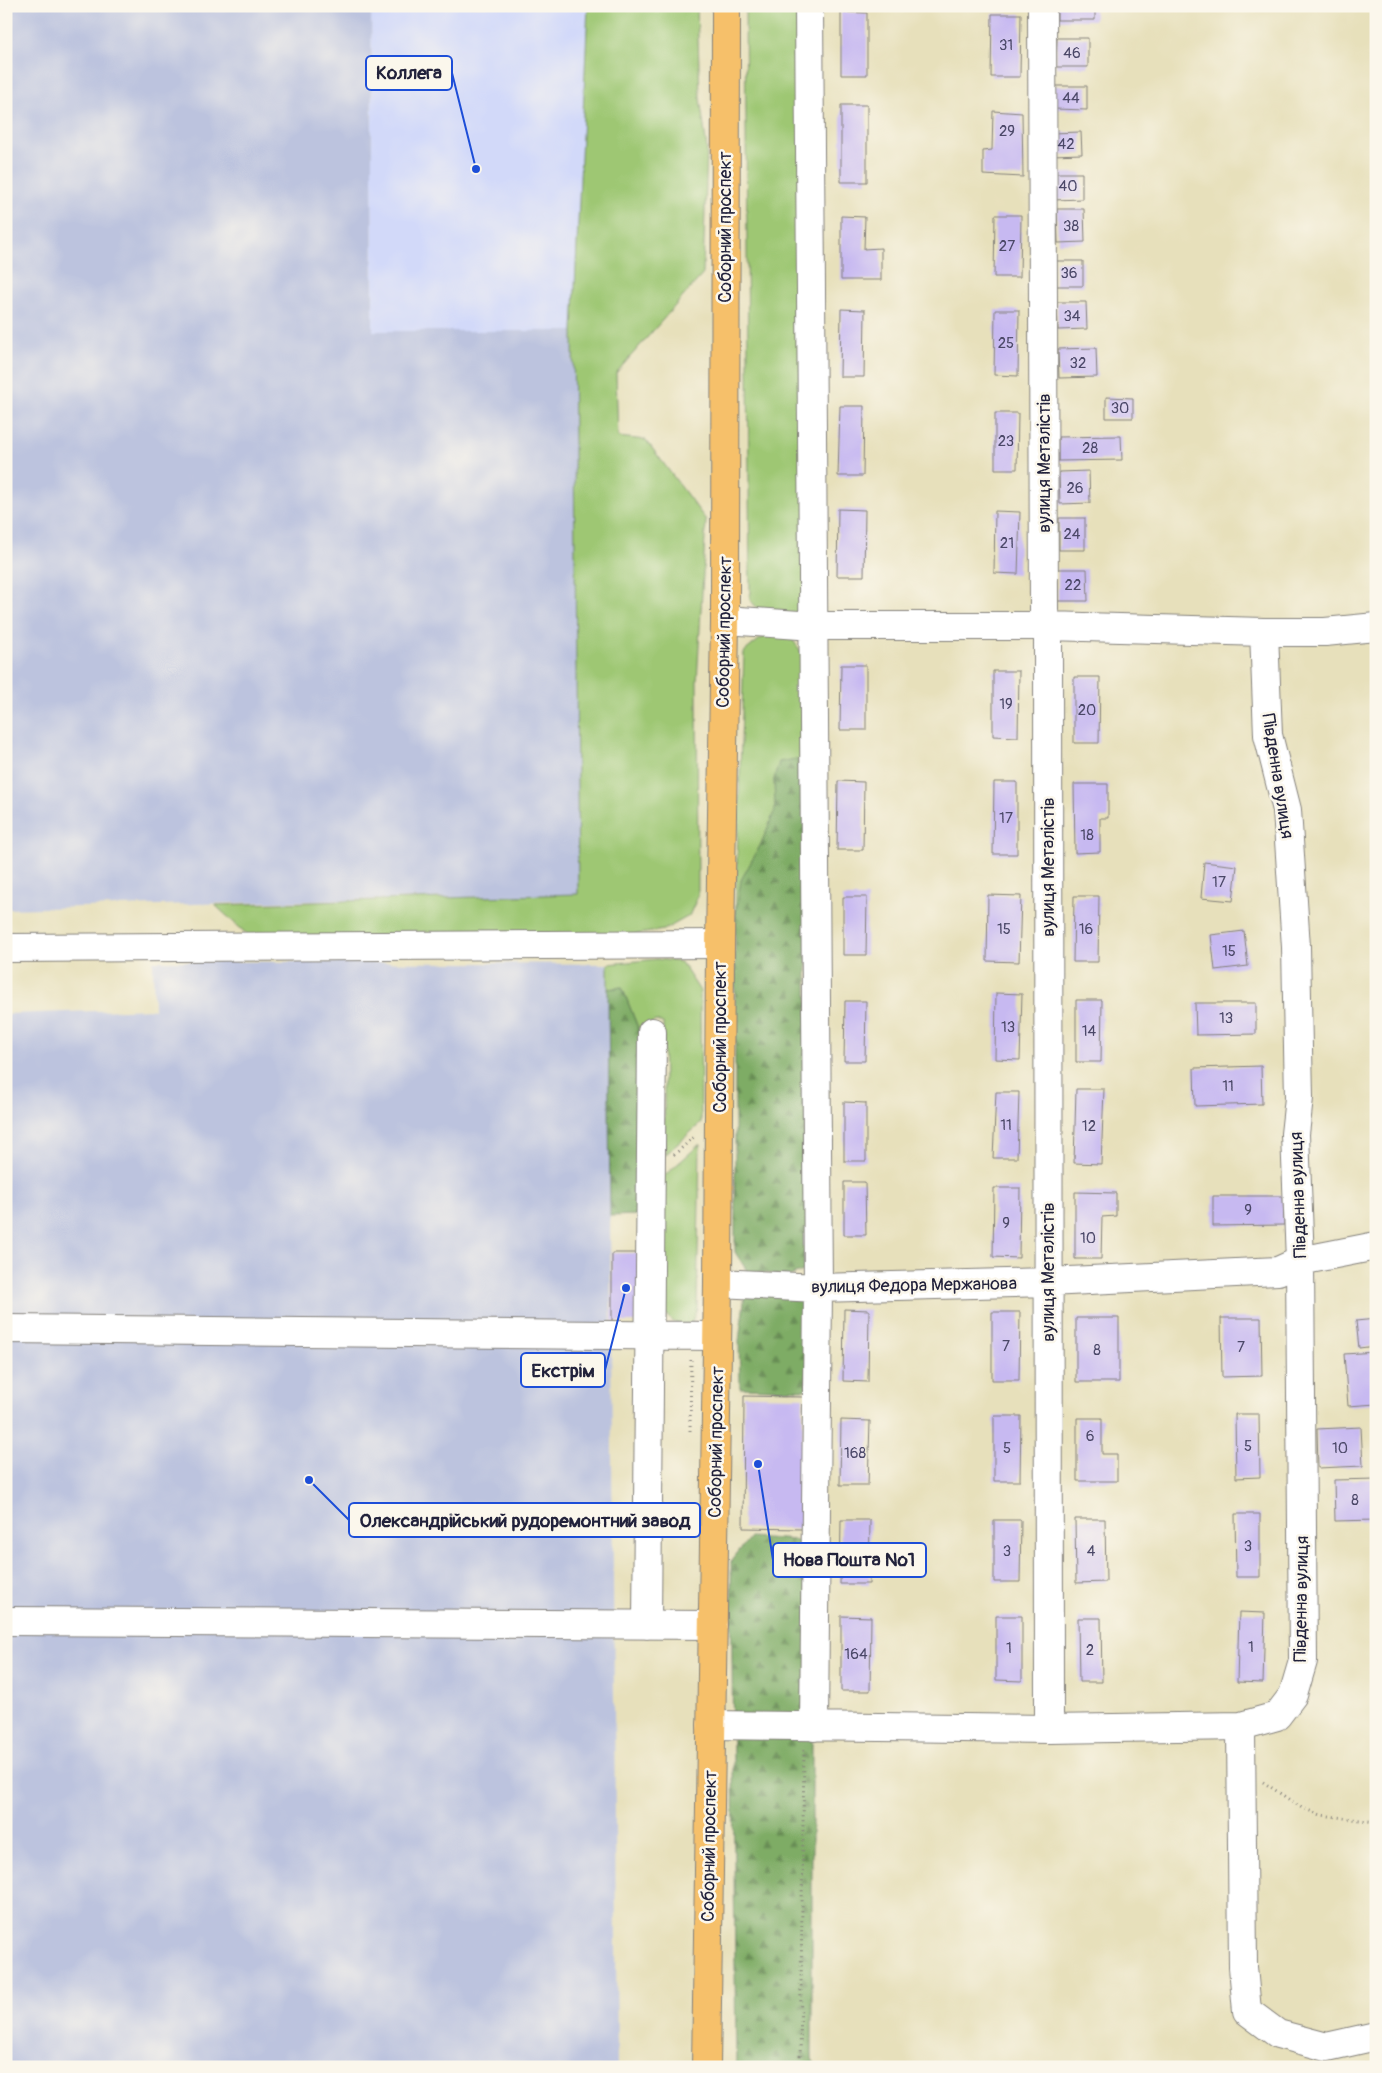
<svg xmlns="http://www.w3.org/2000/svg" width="1382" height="2073" font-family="Pangolin,sans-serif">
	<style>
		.built { fill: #d2d9f9 }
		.industrial { fill: #bcc3de }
		.green { fill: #9ec773; stroke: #607457 }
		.forest { fill: url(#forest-firs); stroke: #506750 }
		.building { fill: #c7b9f1 }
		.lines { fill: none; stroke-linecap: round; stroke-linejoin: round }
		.minor-casing { stroke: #84817b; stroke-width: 30 }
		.major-casing { stroke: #84817b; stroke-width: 30 }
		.path { stroke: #84817b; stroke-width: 3; stroke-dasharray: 1 4; stroke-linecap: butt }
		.minor { stroke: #fff; stroke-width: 28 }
		.major { stroke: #f6c06b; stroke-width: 28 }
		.labels { text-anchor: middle; stroke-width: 5; stroke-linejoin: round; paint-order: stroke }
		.number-label { font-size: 15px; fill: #4b4868 }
		.street-label { font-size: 18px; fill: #22223b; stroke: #fbf7ec }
		.leader { fill: none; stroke: #1d4ed8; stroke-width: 2 }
		.callout-dot { fill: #1d4ed8; stroke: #fbf7ec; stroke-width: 2 }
		.callout { fill: #fbf7ec; stroke: #1d4ed8; stroke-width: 2 }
		.callout-label { font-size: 19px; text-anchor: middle; font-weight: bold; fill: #22223b }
	</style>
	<defs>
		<pattern id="forest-firs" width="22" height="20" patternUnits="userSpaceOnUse" patternTransform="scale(1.25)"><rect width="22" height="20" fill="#7eac65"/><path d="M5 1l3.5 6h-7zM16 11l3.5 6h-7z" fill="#678c54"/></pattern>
	</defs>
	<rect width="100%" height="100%" fill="#fbf7ec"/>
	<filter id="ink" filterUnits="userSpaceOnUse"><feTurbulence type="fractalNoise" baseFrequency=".02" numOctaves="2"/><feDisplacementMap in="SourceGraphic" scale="10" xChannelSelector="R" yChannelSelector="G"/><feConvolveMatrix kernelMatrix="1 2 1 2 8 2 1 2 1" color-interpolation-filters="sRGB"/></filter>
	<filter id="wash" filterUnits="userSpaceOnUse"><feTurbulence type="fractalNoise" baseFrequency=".0096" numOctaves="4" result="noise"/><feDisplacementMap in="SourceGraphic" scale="20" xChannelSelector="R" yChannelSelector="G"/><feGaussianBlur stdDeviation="1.12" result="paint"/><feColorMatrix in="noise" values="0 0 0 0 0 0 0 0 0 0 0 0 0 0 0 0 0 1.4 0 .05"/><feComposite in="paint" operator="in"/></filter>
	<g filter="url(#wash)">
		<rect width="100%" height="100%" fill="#e7e0bb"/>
		<!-- built -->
		<path class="built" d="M371,6H588L573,331H373Z"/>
		<!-- industrial -->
		<path class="industrial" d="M6,6H371L373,331H573L578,894L6,909Z
			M153,961L608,964L617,2067H6V1014L154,1009Z"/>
		<!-- green -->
		<path class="green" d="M588,6H697L700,98L707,149L703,274L616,373L618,437L646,440L706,520L697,682L698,896L689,916L664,930L626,936L252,939L215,905L578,894L573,331Z
			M745,6H803L809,617L763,614L750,600Z
			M774,633L792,639L803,654L805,787L774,779L776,810L761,844L735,920L744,652L760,639Z
			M657,959L681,962L700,991L701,1123L665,1155L663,1023L656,1021L638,1028L622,987L608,989V964Z
			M700,1144L697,1309L691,1324C674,1324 671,1324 663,1308V1177Z"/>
		<!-- forest -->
		<path class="forest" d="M796,759L805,787L810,1255L803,1271L790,1276L747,1271L735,1252V920L741,880L761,844L775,810L774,779L779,762Z
			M622,987L638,1028L646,1043L641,1215L610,1216L608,989Z
			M745,1294L792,1296L810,1306L806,1390L740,1388L739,1341Z
			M750,1537L796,1540L807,1550L812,1732V2059L817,2067H736L731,1561Z"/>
		<g id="blocks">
			<!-- building -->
			<path class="building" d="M1057,6H1095V20H1057Z
				M841,12L867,13V75H841Z
				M992,14H1021L1020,77H991Z
				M1057,38H1088V67H1056Z
				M1054,86H1087V110L1054,109Z
				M841,105H867V182H841Z
				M993,111L1022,113L1023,177L983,175V151L992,150Z
				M1081,132L1082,154L1052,155L1051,133Z
				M1053,173H1082V199L1054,200Z
				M1057,209H1084L1085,242L1058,243Z
				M995,215H1021L1020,277H994Z
				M841,216L865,217L864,249L881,248V280H841Z
				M1056,261H1083V286H1055Z
				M1057,302H1086L1087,329L1058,330Z
				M841,309L865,310L864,377H840Z
				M995,310H1019L1018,376L994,375Z
				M1096,348L1097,377L1059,378L1058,349Z
				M1106,397L1133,398V418H1106Z
				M840,406H864L863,476H838Z
				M995,413H1018L1017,469H995Z
				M1121,436L1122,460L1058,461V437Z
				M1089,471L1090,503L1060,504L1059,472Z
				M838,509L865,510L864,576H837Z
				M995,511L1020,512L1018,574L994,573Z
				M1059,518H1085V550H1059Z
				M1058,569H1087L1088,601H1058Z
				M841,665H866V730H840Z
				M993,671H1019L1018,737L993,736Z
				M1074,677H1100L1099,743H1074Z
				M838,781L864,782L863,850H837Z
				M994,782H1017V854H993Z
				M1074,784H1108V818H1100V852L1075,853Z
				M1204,862L1237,866L1233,901L1201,898Z
				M988,895L1021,896L1019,962L987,961Z
				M1074,896H1099L1098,962H1073Z
				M843,897H867L866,955H843Z
				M1244,931L1248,966L1215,970L1211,935Z
				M996,993L1022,994L1020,1060L995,1059Z
				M1076,1000H1102L1101,1062H1076Z
				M845,1001H866L865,1061H844Z
				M1195,1003H1256V1034L1196,1035Z
				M1261,1066L1262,1104L1195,1106L1194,1068Z
				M1076,1089H1104L1101,1164L1074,1163Z
				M996,1092H1019L1017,1158H993Z
				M844,1102L866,1103V1161H844Z
				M844,1182H865L866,1235H844Z
				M994,1188H1020L1019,1258L993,1257Z
				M1075,1192L1116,1193V1216L1102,1217L1101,1259H1075Z
				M1213,1196H1283L1284,1225L1213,1226Z
				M612,1253H641V1322H612Z
				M844,1309L869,1310L868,1382L843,1381Z
				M992,1312H1020L1019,1380H992Z
				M1076,1318H1119V1382H1076Z
				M1221,1318H1261L1262,1376L1222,1377Z
				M1376,1319V1346L1359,1348L1356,1321Z
				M1376,1352V1404L1348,1406L1344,1354Z
				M744,1396L803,1397L802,1529L743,1528Z
				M1235,1414H1259L1260,1477L1236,1478Z
				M994,1416H1021L1020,1481H994Z
				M1077,1418H1102V1454H1117V1481H1077Z
				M841,1420L870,1421L868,1485H840Z
				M1361,1427L1363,1466L1318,1468L1317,1429Z
				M1376,1479V1520L1335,1521L1334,1480Z
				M1235,1514H1260V1577H1236Z
				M1075,1519H1105L1106,1582L1076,1583Z
				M841,1520H870L869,1584H840Z
				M994,1520H1021L1020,1582H994Z
				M1239,1612L1265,1613L1263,1683L1237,1682Z
				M841,1616L871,1617L870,1691H841Z
				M996,1616H1022V1681L996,1680Z
				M1078,1618H1101L1102,1682H1079Z"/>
		</g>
	</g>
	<g filter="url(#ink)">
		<use href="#blocks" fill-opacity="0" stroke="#84817b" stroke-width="1"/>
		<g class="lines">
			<!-- minor casing -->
			<g class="minor-casing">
				<path id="minor" d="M809,6L818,1288L814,1727
					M1042,6L1044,612L1048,626L1049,1729
					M725,620L814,626H1048L1264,632H1325L1376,627
					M6,948L720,944
					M718,1283L818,1288L1048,1282L1278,1271L1300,1261L1376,1246
					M6,1329L717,1336
					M6,1621L713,1625
					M647,1625L652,1032
					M711,1725L1049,1729L1241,1726L1277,1716L1293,1695L1303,1661L1300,1261L1295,1134L1299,1098L1296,947L1287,810L1268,735L1264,632
					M1241,1726L1243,1967L1247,2011L1278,2034L1327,2047L1376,2036"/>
			</g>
			<!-- major casing -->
			<g class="major-casing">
				<path id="major" d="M706,2067L718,1283L720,944L725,620L726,6"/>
			</g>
			<!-- path -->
			<path class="path" d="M674,1155L695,1136
				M690,1431L691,1358
				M1263,1782L1302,1808L1321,1815L1376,1822
				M794,2067L800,2065L804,1749"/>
			<!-- minor -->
			<use href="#minor" class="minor"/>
			<!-- major -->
			<use href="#major" class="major"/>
		</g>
	</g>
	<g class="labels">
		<!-- number labels -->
		<g class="number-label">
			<text x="1006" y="50">31</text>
			<text x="1072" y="58">46</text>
			<text x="1071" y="103">44</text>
			<text x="1007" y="136">29</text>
			<text x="1066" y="149">42</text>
			<text x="1068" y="191">40</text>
			<text x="1071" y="231">38</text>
			<text x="1007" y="251">27</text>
			<text x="1069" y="278">36</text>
			<text x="1072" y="321">34</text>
			<text x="1006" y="348">25</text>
			<text x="1078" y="368">32</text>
			<text x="1120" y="413">30</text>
			<text x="1006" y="446">23</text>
			<text x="1090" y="453">28</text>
			<text x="1075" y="493">26</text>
			<text x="1072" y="539">24</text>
			<text x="1007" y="548">21</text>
			<text x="1073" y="590">22</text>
			<text x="1006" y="709">19</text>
			<text x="1087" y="715">20</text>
			<text x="1006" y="823">17</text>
			<text x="1087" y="840">18</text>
			<text x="1219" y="887">17</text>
			<text x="1004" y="934">15</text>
			<text x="1086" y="934">16</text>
			<text x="1229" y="956">15</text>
			<text x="1226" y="1023">13</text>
			<text x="1008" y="1032">13</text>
			<text x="1089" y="1036">14</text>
			<text x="1228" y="1091">11</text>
			<text x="1006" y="1130">11</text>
			<text x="1089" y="1131">12</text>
			<text x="1248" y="1215">9</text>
			<text x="1006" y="1228">9</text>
			<text x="1088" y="1243">10</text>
			<text x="1006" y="1351">7</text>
			<text x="1241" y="1352">7</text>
			<text x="1097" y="1355">8</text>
			<text x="1090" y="1441">6</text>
			<text x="1248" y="1451">5</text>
			<text x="1007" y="1453">5</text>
			<text x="1340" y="1453">10</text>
			<text x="855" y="1458">168</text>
			<text x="1355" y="1505">8</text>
			<text x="1248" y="1551">3</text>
			<text x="1007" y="1556">3</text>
			<text x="1091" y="1556">4</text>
			<text x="1251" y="1652">1</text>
			<text x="1009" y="1653">1</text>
			<text x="1090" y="1655">2</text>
			<text x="856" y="1659">164</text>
		</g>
		<!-- street labels -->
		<g class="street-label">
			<text transform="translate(725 227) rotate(-90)" y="6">Соборний проспект</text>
			<text transform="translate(1044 463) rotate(-90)" y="6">вулиця Металістів</text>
			<text transform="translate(724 632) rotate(-89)" y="6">Соборний проспект</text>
			<text transform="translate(1278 776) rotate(81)" y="6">Південна вулиця</text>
			<text transform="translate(1048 867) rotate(-90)" y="6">вулиця Металістів</text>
			<text transform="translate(720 1037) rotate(-90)" y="6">Соборний проспект</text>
			<text transform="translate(1298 1195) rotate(-92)" y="6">Південна вулиця</text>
			<text transform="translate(1048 1272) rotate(-90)" y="6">вулиця Металістів</text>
			<text transform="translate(914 1285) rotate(-1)" y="6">вулиця Федора Мержанова</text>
			<text transform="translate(716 1442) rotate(-89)" y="6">Соборний проспект</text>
			<text transform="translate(1301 1599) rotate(-89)" y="6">Південна вулиця</text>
			<text transform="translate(709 1846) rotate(-89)" y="6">Соборний проспект</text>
		</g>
	</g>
	<!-- callouts -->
	<path class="leader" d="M476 169L452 73M626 1288L605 1370M309 1480L349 1520M758 1464L773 1560"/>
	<g class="callout-dot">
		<circle cx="476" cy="169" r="5"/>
		<circle cx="626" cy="1288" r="5"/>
		<circle cx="309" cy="1480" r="5"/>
		<circle cx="758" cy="1464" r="5"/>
	</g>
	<g class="callout">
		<rect x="366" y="56" width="86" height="34" rx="5"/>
		<rect x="521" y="1353" width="84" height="34" rx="5"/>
		<rect x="349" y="1503" width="351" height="34" rx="5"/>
		<rect x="773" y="1543" width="153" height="34" rx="5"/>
	</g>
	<g class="callout-label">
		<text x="409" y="79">Коллега</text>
		<text x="563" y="1377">Екстрім</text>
		<text x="525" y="1527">Олександрійський рудоремонтний завод</text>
		<text x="849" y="1566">Нова Пошта №1</text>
	</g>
	<!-- margin -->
	<rect width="1382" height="2073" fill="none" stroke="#fbf7ec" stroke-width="25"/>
</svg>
